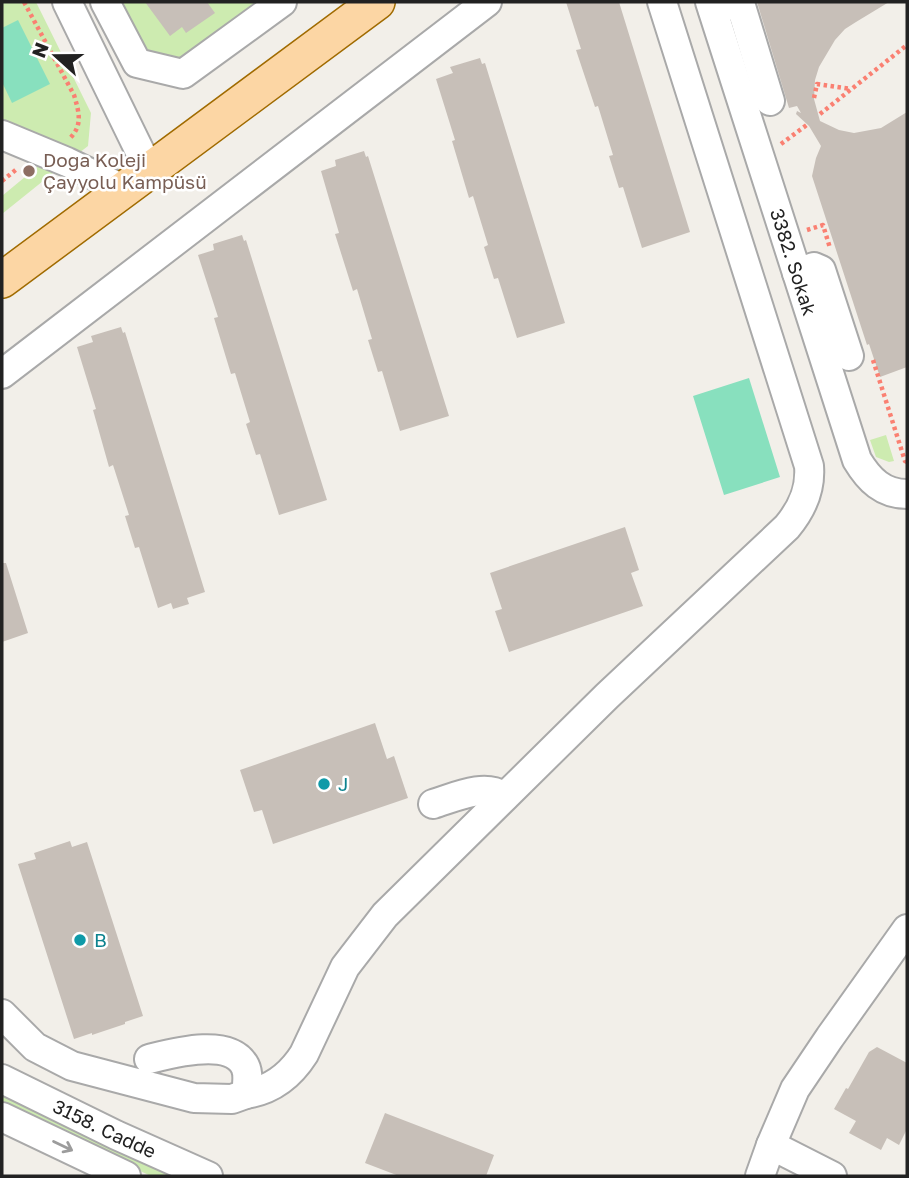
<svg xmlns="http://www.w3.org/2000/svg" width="909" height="1178" font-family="'Golos Text',sans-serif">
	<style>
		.grass { fill: #cdebb0 }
		.pitch { fill: #88e0be }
		.building { fill: #c7bfb8 }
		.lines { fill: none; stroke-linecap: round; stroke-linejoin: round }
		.minor-casing { stroke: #a9a9a9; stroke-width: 32 }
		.major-casing { stroke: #a06b00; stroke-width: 38 }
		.path { stroke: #fa8072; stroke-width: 4.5; stroke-dasharray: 3.5 3.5; stroke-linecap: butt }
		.minor { stroke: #fff; stroke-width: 28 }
		.major { stroke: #fcd6a4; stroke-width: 35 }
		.oneway { stroke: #9c9c9c }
		.education-dot { fill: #8d6e63; stroke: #fff; stroke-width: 2.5 }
		.culture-dot { fill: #0f9aa8; stroke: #fff; stroke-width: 2.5 }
		.labels { text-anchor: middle; stroke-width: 5; stroke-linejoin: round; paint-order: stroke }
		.education-label { font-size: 19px; fill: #785e54; stroke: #fff; text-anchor: start }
		.street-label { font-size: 19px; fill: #222; stroke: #fff }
		.culture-label { font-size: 19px; fill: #0d838f; stroke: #fff; text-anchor: start }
	</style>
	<rect width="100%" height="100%" fill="#f2efe9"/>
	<!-- grass -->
	<path class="grass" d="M2,2H36L91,113L88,146L75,156L2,129Z
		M119,2H263L179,64L146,56Z
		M42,166L48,168L53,173L2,214V196L37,167Z
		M886,435L894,461L889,462L876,457L870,440Z
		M2,1094L62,1125L174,1176H151L58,1133L2,1105Z"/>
	<!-- pitch -->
	<path class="pitch" d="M18,20L50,84L12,103L2,82V28Z
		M749,378L780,477L724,495L693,396Z"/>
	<!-- building -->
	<path class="building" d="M145,2H207L215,13L186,33L182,27L170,36Z
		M566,2H619L690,232L642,248L623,187L619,188L609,156L613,155L598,106L595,107L576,50L581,49Z
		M757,2H889L856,22L845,29L835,40L819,67L815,80L814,99L820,121L839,130L854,133L881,128L907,112V367L880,377L869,344L867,345L812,176L816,158L821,146L809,126L796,114L797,111L801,113L797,106L789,108Z
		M480,58L482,64L485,63L565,323L517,338L498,278L494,279L484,247L488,245L473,196L469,198L452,141L455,140L436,79L453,73L450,67Z
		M364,151L366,157L368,156L449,416L400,431L382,371L378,372L368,340L372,339L357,289L353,291L335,234L339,233L321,171L336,166L335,160Z
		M242,235L244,241L246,240L327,500L279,515L260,454L256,455L246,424L250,422L235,373L231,374L214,318L218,317L198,255L214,250L213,244Z
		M121,327L123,333L125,332L205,592L187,598L189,604L173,609L171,603L158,608L139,547L135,548L125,516L129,515L113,465L109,467L93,410L96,409L77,347L93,342L91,336Z
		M625,527L639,570L631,573L643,606L509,652L495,611L502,609L490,573Z
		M2,563H6L28,633L2,642Z
		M375,723L387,759L394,756L408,798L273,844L262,810L254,812L240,770Z
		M70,841L72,847L87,842L143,1016L125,1022V1024L92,1035V1033L74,1039L18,864L36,859L34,853Z
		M877,1047L907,1063V1129L899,1145L887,1138L881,1150L849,1133L856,1121L834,1109L846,1088L848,1089L869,1052Z
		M385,1113L494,1155L486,1176H399L365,1163Z"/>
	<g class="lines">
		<!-- minor casing -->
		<g class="minor-casing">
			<g id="minor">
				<path d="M67,2L149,170"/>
				<path d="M105,2L137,63L183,74L282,2"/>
				<path id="s1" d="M710,2L857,460C869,480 883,494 907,494"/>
				<path d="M713,10L733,4L741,6L770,101"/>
				<path d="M2,135L67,162L123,189"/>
				<path d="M797,273L814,267L821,270L849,356"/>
				<path d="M2,374L487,2"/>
				<path d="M433,804C453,798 486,782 504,797"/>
				<path d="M2,1014L35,1047L72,1066L194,1098L232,1099L246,1094C247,1086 249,1074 245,1066C230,1037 173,1053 149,1059"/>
				<path id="s2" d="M2,1079L116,1135L208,1176"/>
				<path d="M246,1094C272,1090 290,1076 304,1054L345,967L385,915L607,696L787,527C802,509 811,490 809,466L662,2"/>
				<path d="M2,1117L126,1176"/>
				<path d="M771,1145L832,1176"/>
				<path d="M760,1176L771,1145L795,1089L830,1037L907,929"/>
			</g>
		</g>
		<!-- major casing -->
		<g class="major-casing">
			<path id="major" d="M2,280L377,2"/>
		</g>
		<!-- path -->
		<path class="path" d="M24,2L74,95C79,112 83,125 70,138
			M814,98L817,84L851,89
			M820,114L907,45
			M781,144L808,124
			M2,181L18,168
			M807,230L823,225L830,248
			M873,360L905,461L907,462"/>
		<!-- minor -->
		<use href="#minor" class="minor"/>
		<!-- major -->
		<use href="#major" class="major"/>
	</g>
	<!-- one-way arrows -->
	<defs><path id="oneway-shaft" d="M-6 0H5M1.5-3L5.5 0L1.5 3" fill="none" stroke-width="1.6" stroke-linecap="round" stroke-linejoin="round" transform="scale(1.75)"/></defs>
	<use class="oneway" href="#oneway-shaft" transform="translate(63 1146) rotate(26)"/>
	<!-- markers -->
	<circle class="education-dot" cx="29" cy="171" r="7"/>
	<g class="culture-dot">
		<circle cx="324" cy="784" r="7"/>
		<circle cx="80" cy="940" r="7"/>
	</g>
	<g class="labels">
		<!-- education labels -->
		<g class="education-label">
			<text x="43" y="167">Doğa Koleji<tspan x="43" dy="22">Çayyolu Kampüsü</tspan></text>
		</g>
		<!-- street labels -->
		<g class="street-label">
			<text dy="7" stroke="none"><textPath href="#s1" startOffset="273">3382. Sokak</textPath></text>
			<text dy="7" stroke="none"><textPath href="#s2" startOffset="114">3158. Cadde</textPath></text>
		</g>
		<!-- culture labels -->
		<g class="culture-label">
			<text x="338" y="791">J</text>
			<text x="94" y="947">B</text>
		</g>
	</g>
	<!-- border -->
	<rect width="909" height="1178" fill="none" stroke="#222222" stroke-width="7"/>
	<!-- north arrow -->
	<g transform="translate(56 56) rotate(291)" stroke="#ffffff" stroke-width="5" paint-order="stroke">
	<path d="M0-5L12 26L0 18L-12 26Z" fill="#222222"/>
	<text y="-10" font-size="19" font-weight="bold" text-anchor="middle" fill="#222222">N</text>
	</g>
</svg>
